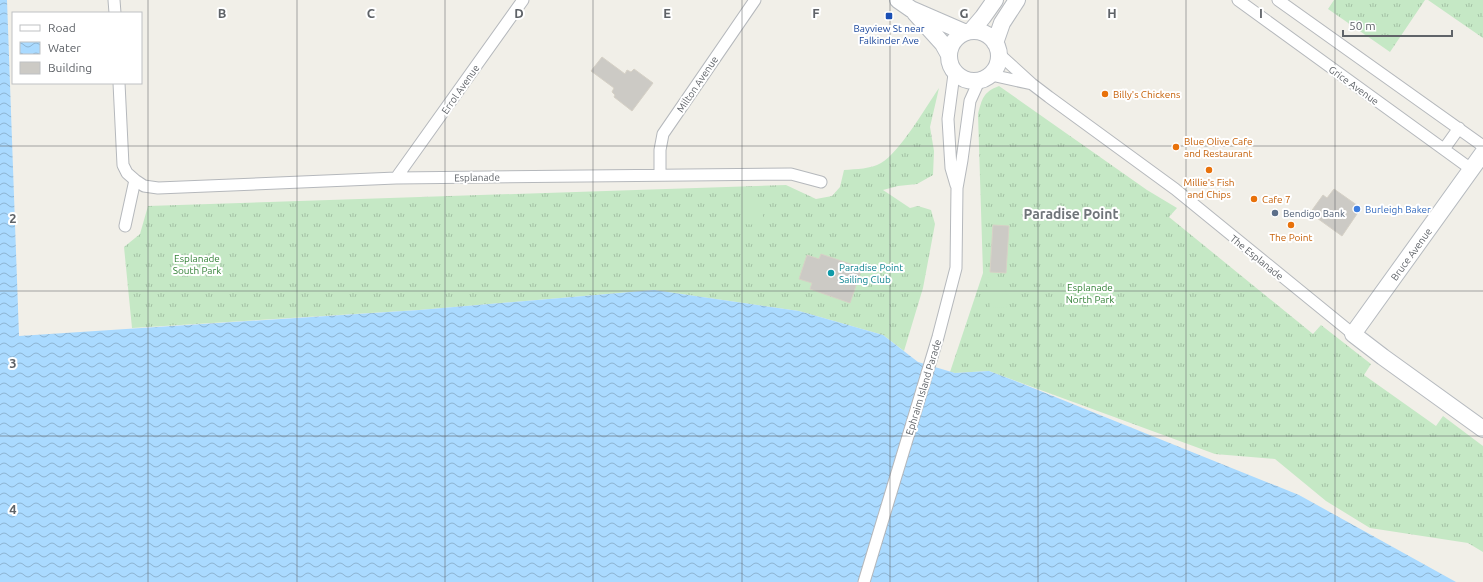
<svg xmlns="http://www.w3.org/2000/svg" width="1483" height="582" font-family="Ubuntu,sans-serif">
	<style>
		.grass { fill: url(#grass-tufts) }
		.pitch { fill: #c5e8c5 }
		.water { fill: url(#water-waves) }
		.building { fill: #cccac5; stroke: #d6d1c6 }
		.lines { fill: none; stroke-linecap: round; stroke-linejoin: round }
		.street-casing { stroke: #b5b8bc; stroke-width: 13 }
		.secondary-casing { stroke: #b6babf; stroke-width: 18 }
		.street { stroke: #fff; stroke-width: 11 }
		.secondary { stroke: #fff; stroke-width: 16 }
		.grid { fill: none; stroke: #5f6368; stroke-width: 1; stroke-opacity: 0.55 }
		.transit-dot { fill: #1a4fb4; stroke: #fff; stroke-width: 1.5 }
		.food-dot { fill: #e8710a; stroke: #fff; stroke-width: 1.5 }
		.shop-dot { fill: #3f7fe0; stroke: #fff; stroke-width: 1.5 }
		.service-dot { fill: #5c6f8a; stroke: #fff; stroke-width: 1.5 }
		.culture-dot { fill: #0f9aa8; stroke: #fff; stroke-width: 1.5 }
		.labels { text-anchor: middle; stroke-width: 4; stroke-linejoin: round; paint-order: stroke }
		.transit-label { font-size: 10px; fill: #164399; stroke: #fff }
		.street-label { font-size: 10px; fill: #5f6368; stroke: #fff }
		.food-label { font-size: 10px; fill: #c56008; stroke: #fff; text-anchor: start }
		.shop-label { font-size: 10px; fill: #366cbe; stroke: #fff; text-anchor: start }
		.service-label { font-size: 10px; fill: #4e5e75; stroke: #fff; text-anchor: start }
		.park-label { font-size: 10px; fill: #348238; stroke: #fff }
		.culture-label { font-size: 10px; fill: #0d838f; stroke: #fff; text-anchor: start }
		.district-label { font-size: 14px; font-weight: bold; fill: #70757a; stroke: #fff }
		.grid-label { font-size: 13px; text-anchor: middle; font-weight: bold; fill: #5f6368; stroke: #fff; stroke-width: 4; stroke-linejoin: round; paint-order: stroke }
	</style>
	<defs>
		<pattern id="grass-tufts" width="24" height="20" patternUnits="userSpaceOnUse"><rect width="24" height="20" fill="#c5e8c5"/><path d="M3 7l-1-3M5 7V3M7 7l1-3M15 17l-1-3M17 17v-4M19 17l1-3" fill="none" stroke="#a3c0a4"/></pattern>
		<pattern id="water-waves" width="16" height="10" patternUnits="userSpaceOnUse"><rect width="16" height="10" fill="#aadaff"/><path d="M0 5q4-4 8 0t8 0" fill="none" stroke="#8eb4d2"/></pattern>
	</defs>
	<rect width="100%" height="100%" fill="#f1efe8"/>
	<!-- grass -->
	<path class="grass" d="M1334,0H1425L1390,52L1328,9Z
		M1428,0H1483V38Z
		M999,86L1147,190L1177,208L1169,217L1313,334L1321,325L1371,364L1364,375L1436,426L1443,416L1483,446V552L1468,543L1370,528L1326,501L1275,459L1215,454L989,371L955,373L950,372L983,273L978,114C982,99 983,92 999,86Z
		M939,88L930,127L934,151L933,175L917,184L898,186L883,190L910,208L918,206L931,210L935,224L923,288L904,351L883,335L799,311L654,290L419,310L132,328L124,247L140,234L148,206L786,185L816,199L832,196L840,187L844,170C856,169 871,169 881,163C899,153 926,107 939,88Z"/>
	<!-- pitch -->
	<path class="pitch" d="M743,202H763V225L743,224Z
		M1005,277L1007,307L990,308L987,278Z"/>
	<!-- water -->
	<path class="water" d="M0,0H7L19,336L419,310L654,290L799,311L883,335L918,362L955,373L989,371L1023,384L1299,495L1456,582H0Z"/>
	<!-- building -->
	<path class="building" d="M602,57L625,74L627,70L631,72L634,69L653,83L632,111L614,97L615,95L612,92L614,88L591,71Z
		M1334,189L1361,208L1342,236L1310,213L1323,195L1327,198Z
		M993,225L1009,226L1006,273L990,272Z
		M821,254L862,268L850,303L810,289L812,283L799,279L807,255L819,259Z"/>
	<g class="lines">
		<!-- street casing -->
		<g class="street-casing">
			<path id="street" d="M114,0L115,13
				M1238,0L1471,169
				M1278,0L1483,146
				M999,54L1032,84L1049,97L1175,189L1353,334
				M954,74L948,119L951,168L956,185
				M991,75L1032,84
				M119,83L123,165L127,173L135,180L125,226
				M1444,149L1459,128
				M660,175V150L663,134L755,0
				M396,178L523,0
				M135,180L144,186L158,188L396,178L791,174L821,182
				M864,582L938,337L956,268L957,188L962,160L970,101L979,81"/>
		</g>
		<!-- secondary casing -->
		<g class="secondary-casing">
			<path id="secondary" d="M898,0L911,9L964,32
				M915,13L943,44L948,53
				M949 56a25 25 0 1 1 50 0a25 25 0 1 1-50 0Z
				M971,31L983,17L995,0
				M995,43L1002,23L1017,0
				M1483,153L1353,334L1383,357L1483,429"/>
		</g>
		<!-- street -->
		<use href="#street" class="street"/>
		<!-- secondary -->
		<use href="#secondary" class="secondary"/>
	</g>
	<!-- grid -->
	<path class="grid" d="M148,0V582M297,0V582M445,0V582M593,0V582M742,0V582M890,0V582M1038,0V582M1186,0V582M1335,0V582M0,146H1483M0,291H1483M0,436H1483"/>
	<!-- markers -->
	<rect class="transit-dot" x="885" y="12" width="8" height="8" rx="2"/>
	<g class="food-dot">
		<circle cx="1105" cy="94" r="4"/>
		<circle cx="1176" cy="147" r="4"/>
		<circle cx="1209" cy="170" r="4"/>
		<circle cx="1254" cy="199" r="4"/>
		<circle cx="1291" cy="225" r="4"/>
	</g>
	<circle class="shop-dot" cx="1357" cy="209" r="4"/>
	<circle class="service-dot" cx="1275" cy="213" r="4"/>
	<circle class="culture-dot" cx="831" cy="273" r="4"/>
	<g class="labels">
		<!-- transit labels -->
		<g class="transit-label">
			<text x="889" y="32">Bayview St near<tspan x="889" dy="12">Falkinder Ave</tspan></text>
		</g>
		<!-- street labels -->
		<g class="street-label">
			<text transform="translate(697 84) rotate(-56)" y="4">Milton Avenue</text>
			<text transform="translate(1354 85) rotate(36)" y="4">Grice Avenue</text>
			<text transform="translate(460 89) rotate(-55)" y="4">Errol Avenue</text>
			<text transform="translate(477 177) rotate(-1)" y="4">Esplanade</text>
			<text transform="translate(1411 254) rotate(-54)" y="4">Bruce Avenue</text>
			<text transform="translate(1257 257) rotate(39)" y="4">The Esplanade</text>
			<text transform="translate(923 387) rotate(-73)" y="4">Ephraim Island Parade</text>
		</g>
		<!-- food labels -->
		<g class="food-label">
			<text x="1113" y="98">Billy's Chickens</text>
			<text x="1184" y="145">Blue Olive Cafe<tspan x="1184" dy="12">and Restaurant</tspan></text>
			<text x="1209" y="186" text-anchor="middle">Millie's Fish<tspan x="1209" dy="12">and Chips</tspan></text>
			<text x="1262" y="203">Cafe 7</text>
			<text x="1291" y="241" text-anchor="middle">The Point</text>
		</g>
		<!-- shop labels -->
		<g class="shop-label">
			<text x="1365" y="213">Burleigh Baker</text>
		</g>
		<!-- service labels -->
		<g class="service-label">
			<text x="1283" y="217">Bendigo Bank</text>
		</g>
		<!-- park labels -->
		<g class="park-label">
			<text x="197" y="262">Esplanade<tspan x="197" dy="12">South Park</tspan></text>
			<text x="1090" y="291">Esplanade<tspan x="1090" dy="12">North Park</tspan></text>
		</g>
		<!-- culture labels -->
		<g class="culture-label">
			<text x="839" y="271">Paradise Point<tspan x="839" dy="12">Sailing Club</tspan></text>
		</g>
		<!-- district labels -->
		<g class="district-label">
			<text x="1071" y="219">Paradise Point</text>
		</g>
	</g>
	<g class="grid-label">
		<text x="222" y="18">B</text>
		<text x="371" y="18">C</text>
		<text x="519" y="18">D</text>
		<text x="667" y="18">E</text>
		<text x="816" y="18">F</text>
		<text x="964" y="18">G</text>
		<text x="1112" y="18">H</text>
		<text x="1261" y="18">I</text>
		<text x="13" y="223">2</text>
		<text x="13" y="368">3</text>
		<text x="13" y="514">4</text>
	</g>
	<!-- legend -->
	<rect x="12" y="12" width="130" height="72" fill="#ffffff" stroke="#bfc1c3"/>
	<rect x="20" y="25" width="20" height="6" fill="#ffffff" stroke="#bfc1c3"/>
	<text x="48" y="32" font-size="12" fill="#5f6368">Road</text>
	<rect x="20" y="42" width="20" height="12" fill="url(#water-waves)" stroke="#bfc1c3"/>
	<text x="48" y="52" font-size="12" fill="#5f6368">Water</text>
	<rect x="20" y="62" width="20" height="12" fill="#cccac5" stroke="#bfc1c3"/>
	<text x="48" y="72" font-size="12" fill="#5f6368">Building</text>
	<!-- scale -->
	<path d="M1343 30v6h109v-6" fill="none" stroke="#5f6368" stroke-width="2"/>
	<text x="1349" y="30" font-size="12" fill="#5f6368" stroke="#ffffff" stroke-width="3" paint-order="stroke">50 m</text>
</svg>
